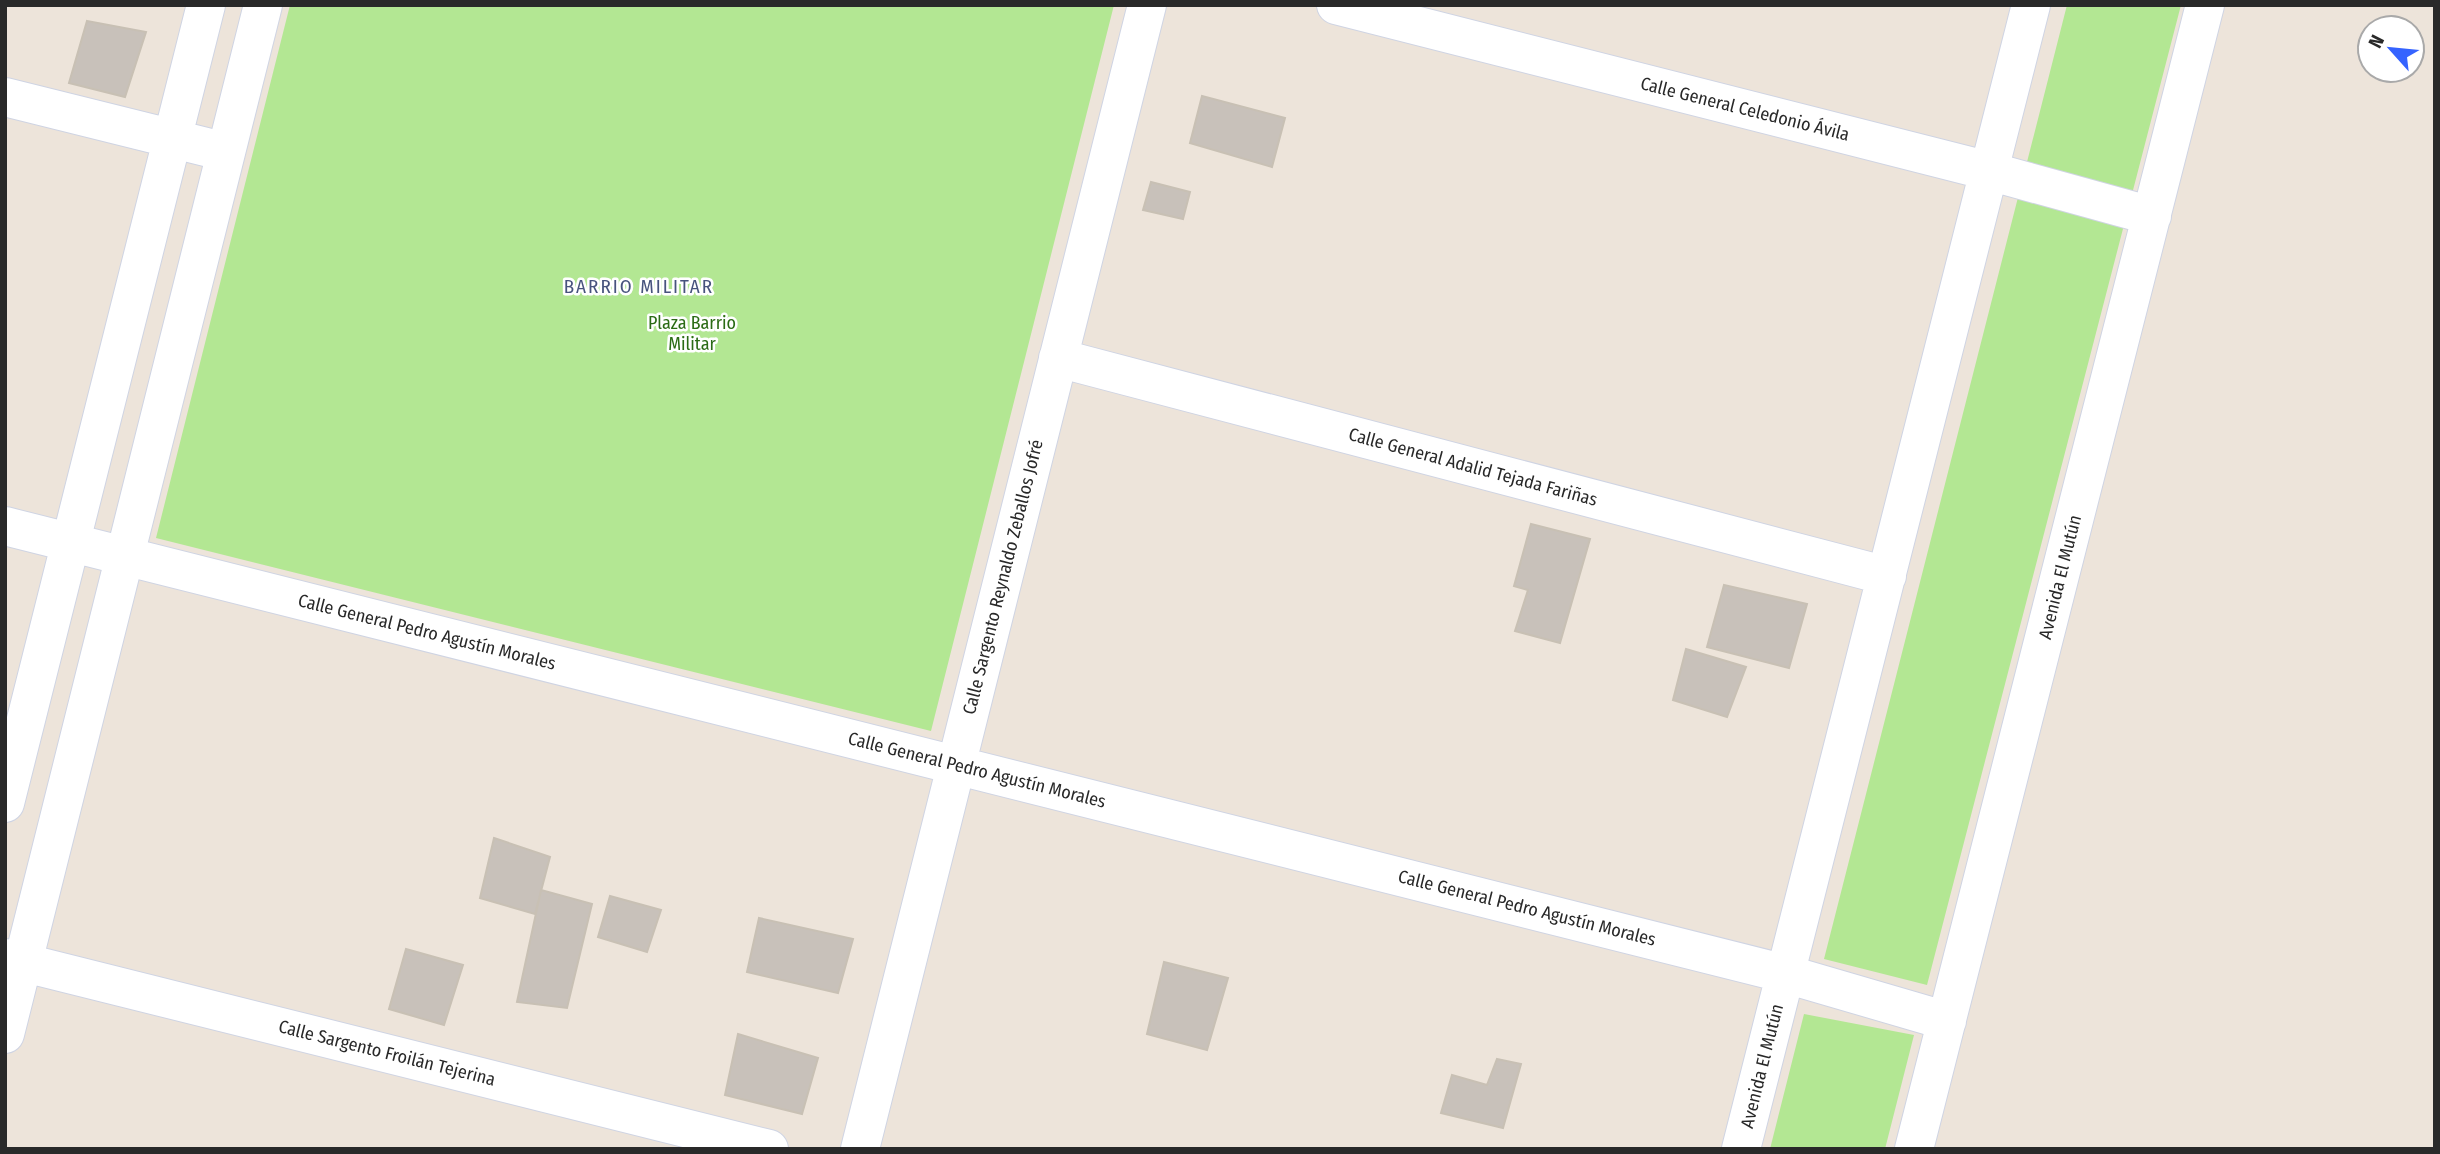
<svg xmlns="http://www.w3.org/2000/svg" width="2440" height="1154" font-family="'Fira Sans Condensed',sans-serif">
	<style>
		.green { fill: #b3e793 }
		.building { fill: #c8c1ba; stroke: #c8c0b4; stroke-width: 2 }
		.lines { fill: none; stroke-linecap: round; stroke-linejoin: round }
		.minor-casing { stroke: #cfd4e3; stroke-width: 40 }
		.minor { stroke: #fff; stroke-width: 38 }
		.labels { text-anchor: middle; stroke-width: 5; stroke-linejoin: round; paint-order: stroke }
		.street-label { font-size: 18px; fill: #292929; stroke: #fff }
		.park-label { font-size: 18px; fill: #2b6b15; stroke: #fff }
		.neighbourhood-label { font-size: 19px; letter-spacing: 2px; fill: #47537d; stroke: #fff }
	</style>
	<rect width="100%" height="100%" fill="#ede4da"/>
	<!-- green -->
	<path class="green" d="M290,5H1114L931,731L156,538Z
		M2067,5H2181L1927,985L1824,959Z
		M1804,1014L1914,1035L1885,1149H1770Z"/>
	<!-- building -->
	<path class="building" d="M87,21L146,32L125,97L69,83Z
		M1202,96L1285,118L1272,167L1190,143Z
		M1151,182L1190,192L1183,219L1143,210Z
		M1531,524L1590,539L1560,643L1515,631L1528,590L1514,586Z
		M1724,585L1807,604L1789,668L1707,647Z
		M1686,649L1746,667L1727,717L1673,700Z
		M494,838L550,857L535,914L480,898Z
		M541,890L592,904L567,1008L517,1002Z
		M610,896L661,910L647,952L598,937Z
		M759,918L853,939L838,993L747,972Z
		M406,949L463,965L444,1025L389,1009Z
		M1164,962L1228,978L1207,1050L1147,1034Z
		M738,1034L818,1058L802,1114L725,1095Z
		M1497,1059L1521,1064L1503,1128L1441,1113L1452,1075L1487,1085Z"/>
	<g class="lines">
		<!-- minor casing -->
		<g class="minor-casing">
			<path id="minor" d="M1336,5L1989,171L2152,216
				M5,97L226,152
				M1058,358L1887,576
				M5,526L1786,974L1947,1021
				M5,803L206,5
				M5,958L769,1149
				M5,1034L263,5
				M860,1149L1147,5
				M1741,1149L2031,5
				M1914,1149L2205,5"/>
		</g>
		<!-- minor -->
		<use href="#minor" class="minor"/>
	</g>
	<g class="labels">
		<!-- street labels -->
		<g class="street-label">
			<text transform="translate(1745 109) rotate(14)" y="6">Calle General Celedonio Ávila</text>
			<text transform="translate(1473 467) rotate(15)" y="6">Calle General Adalid Tejada Fariñas</text>
			<text transform="translate(1003 577) rotate(-76)" y="6">Calle Sargento Reynaldo Zeballos Jofré</text>
			<text transform="translate(2060 577) rotate(-76)" y="6">Avenida El Mutún</text>
			<text transform="translate(427 632) rotate(14)" y="6">Calle General Pedro Agustín Morales</text>
			<text transform="translate(977 770) rotate(14)" y="6">Calle General Pedro Agustín Morales</text>
			<text transform="translate(1527 908) rotate(14)" y="6">Calle General Pedro Agustín Morales</text>
			<text transform="translate(387 1053) rotate(14)" y="6">Calle Sargento Froilán Tejerina</text>
			<text transform="translate(1762 1066) rotate(-76)" y="6">Avenida El Mutún</text>
		</g>
		<!-- park labels -->
		<g class="park-label">
			<text x="692" y="329">Plaza Barrio<tspan x="692" dy="21">Militar</tspan></text>
		</g>
		<!-- neighbourhood labels -->
		<g class="neighbourhood-label">
			<text x="639" y="293">BARRIO MILITAR</text>
		</g>
	</g>
	<!-- border -->
	<rect width="2440" height="1154" fill="none" stroke="#292929" stroke-width="14"/>
	<!-- north arrow -->
	<g transform="translate(2391 49) rotate(297)"><circle r="33" fill="#ffffff" stroke="#a9a9a9" stroke-width="2"/>
	<path d="M0-5L12 26L0 18L-12 26Z" fill="#3563ff"/>
	<text y="-10" font-size="19" font-weight="bold" text-anchor="middle" fill="#292929">N</text>
	</g>
</svg>
